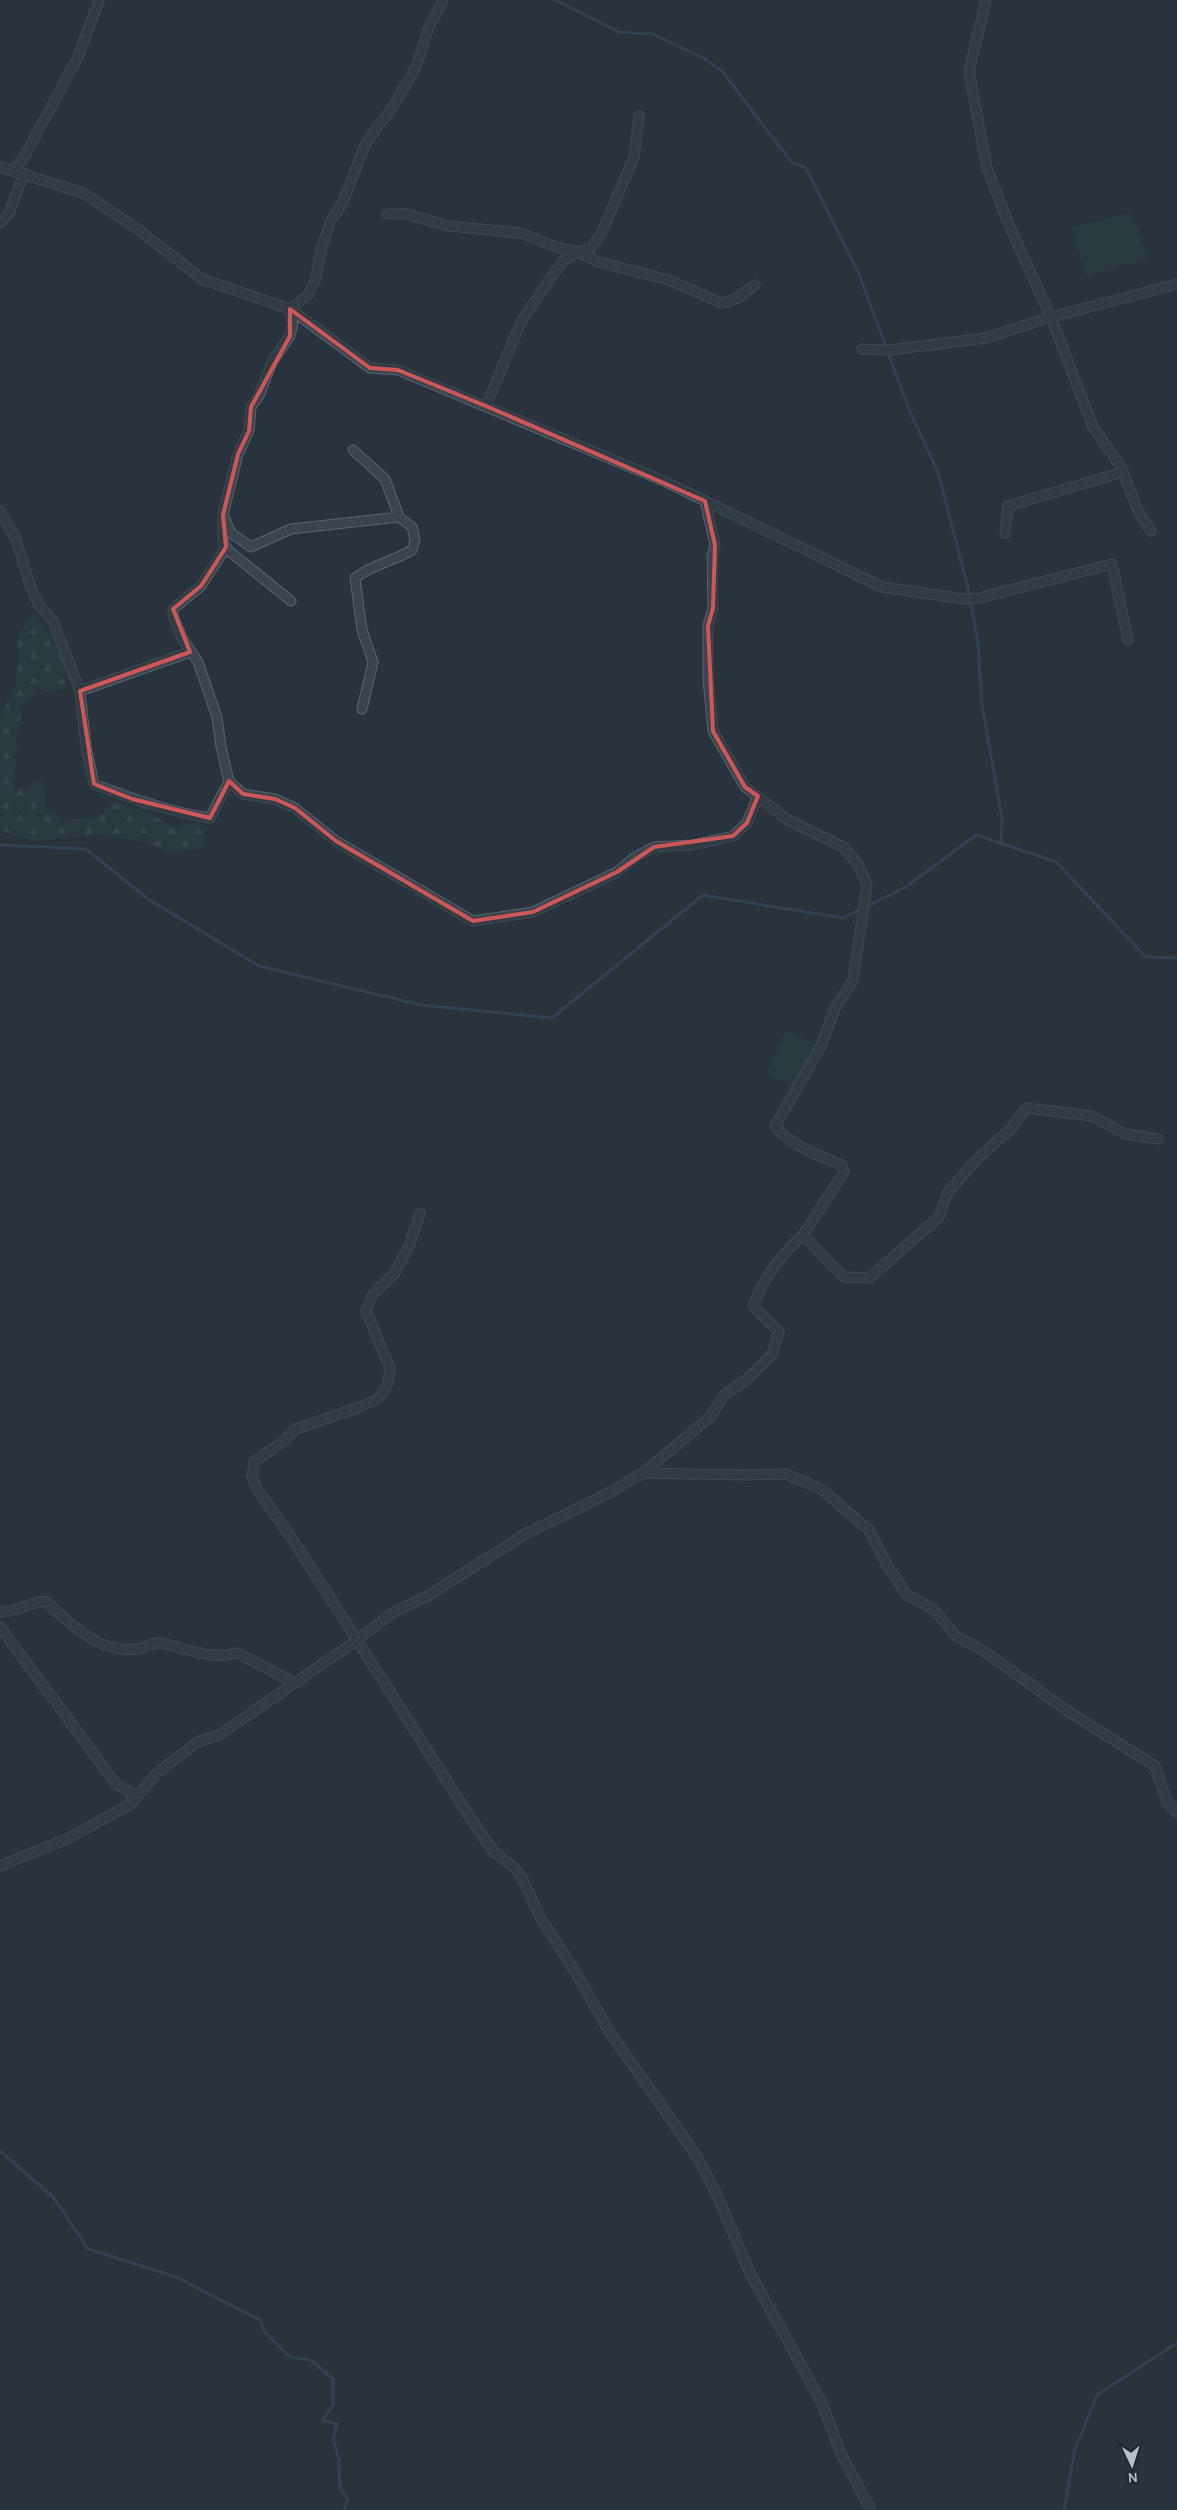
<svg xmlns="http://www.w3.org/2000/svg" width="1177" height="2510" font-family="Karla,sans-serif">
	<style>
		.forest { fill: url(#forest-firs) }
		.park { fill: #2b403f }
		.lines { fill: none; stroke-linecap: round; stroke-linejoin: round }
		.stream { stroke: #405264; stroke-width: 3 }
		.minor-casing { stroke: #59636b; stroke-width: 11 }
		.minor { stroke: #3b454d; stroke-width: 9 }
		.marked { fill: none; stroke: #cd5658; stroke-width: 4; stroke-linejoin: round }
	</style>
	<defs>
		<pattern id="forest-firs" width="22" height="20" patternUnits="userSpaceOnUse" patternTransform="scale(1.25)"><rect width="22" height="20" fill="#2b403f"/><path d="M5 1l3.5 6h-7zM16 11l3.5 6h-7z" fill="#485a59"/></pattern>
	</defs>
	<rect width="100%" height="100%" fill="#28333d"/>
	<!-- forest -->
	<path class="forest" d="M33,612C56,636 68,654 65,689L40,693L23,703L16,750L15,790L42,781L48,808L66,821L101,815L110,803L145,806L156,817L177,830L195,821L204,825L206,848L170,854L145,842L104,835L34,841L0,831V716L13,692L18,664V633Z"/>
	<!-- park -->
	<path class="park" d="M1131,213L1149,258L1087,278L1071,228Z
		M785,1031L823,1047L800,1091L766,1075Z"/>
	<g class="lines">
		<!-- stream -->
		<path class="stream" d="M555,0L619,32L653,34L705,59L722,71L792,163L806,168L859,274L910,412L938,472L968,588L978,643L982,705L1002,818L1001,843
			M0,845L86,849L148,899L259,966L421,1005L552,1018L703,895L843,918L904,888L976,835L1056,862L1146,957L1177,958
			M0,2151L54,2198L88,2249L176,2277L260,2320L264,2331L290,2357L311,2360L333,2379V2405L323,2420L337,2424L333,2439L339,2460L340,2488L348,2500L344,2510
			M1064,2510L1075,2449L1097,2395L1177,2343"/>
		<!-- minor casing -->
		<g class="minor-casing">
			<path id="minor" d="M986,0L969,71L987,168L1009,225L1051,317L1093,427L1121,467L1138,511L1151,531
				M0,167L83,193L135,227L202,279L290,309L370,368L398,370L666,482L882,587L964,599L979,598L1112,564L1128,640
				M12,171L23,159L78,57L99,0
				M387,214H406L449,226L521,233L559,248L578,252L598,262L669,280L721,303L736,299L755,285
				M0,223L9,213L24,173
				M862,349L889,350L986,338L1051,317L1177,284
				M486,406L521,322L552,276L563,261L578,252L590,249L601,234L634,157L639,116
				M353,450L385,479L399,517L412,527L415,540L412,550C392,562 373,564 355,578L362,630L373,662L362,709
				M705,501L715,545L712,556L713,608L708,626V679L713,731L745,787L788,820L843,847L858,864L867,885L853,980L835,1008L821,1046L775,1126C790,1146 820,1156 842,1165L844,1172L803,1235
				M0,511L16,539L30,585L39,605L53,621L80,691L86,747L94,784C132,799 170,812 210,818L229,781
				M224,517L231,533L251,547L291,529L399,517
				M1005,533L1008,506L1123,472
				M226,547L201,586L173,609V616L182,638L198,662L217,717L221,747L229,781L243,794L275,799L295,808L336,841L473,921L533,912L617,872L635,857L654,847L693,845L733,836L747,823L758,796
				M291,601L229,551L223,543V515L238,454L249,431L251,407L259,396L272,362L290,336L293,324L290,309L308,295L316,278L321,250L330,222L343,202L365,145L377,127L389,113L416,67L429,27L443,0
				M80,691L190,652
				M420,1213L409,1246L394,1274L373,1294L366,1311L390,1368L388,1383L378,1399L354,1409L296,1429L285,1440L254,1462L252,1476L257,1489L295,1543L473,1822L494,1852L516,1869L523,1880L540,1917L576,1973L609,2031L696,2155L718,2197L750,2273L822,2403L841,2454L871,2510
				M643,1473L748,1475L786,1474L821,1489L869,1530L887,1565L907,1595L933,1609L956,1636L984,1651L1069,1712L1155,1766L1167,1802L1177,1813
				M0,1612C16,1612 29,1603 45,1601C72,1624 98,1654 137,1649C144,1649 151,1642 159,1643C185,1647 209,1661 237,1653L295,1683
				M0,1627L116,1784L132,1793L131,1803
				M0,1866L67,1839L131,1804L156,1774L197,1742L219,1735L356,1641L392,1613L426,1597L527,1533L605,1495L643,1473L710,1417L725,1394L746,1380L772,1354L779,1332L753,1306C766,1275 778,1258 803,1235L844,1277L869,1278L939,1217L948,1192L977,1159L1012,1128L1026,1108L1092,1116L1125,1134L1158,1139"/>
		</g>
		<!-- minor -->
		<use href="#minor" class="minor"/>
	</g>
	<!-- marked area -->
	<path d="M0 0H1177V2510H0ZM290,309L370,368L398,370L486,406L705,501L715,545L713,608L708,626L713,731L745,787L758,796L747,823L733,836L654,847L617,872L533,912L473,921L336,841L295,808L275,799L243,794L229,781L210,818L132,799L94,784L80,691L190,652L173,609L201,586L226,547L223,515L238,454L249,431L251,407L290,336Z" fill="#28333d" fill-opacity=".55" fill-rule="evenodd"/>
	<path class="marked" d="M290,309L370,368L398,370L486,406L705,501L715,545L713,608L708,626L713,731L745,787L758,796L747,823L733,836L654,847L617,872L533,912L473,921L336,841L295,808L275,799L243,794L229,781L210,818L132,799L94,784L80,691L190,652L173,609L201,586L226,547L223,515L238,454L249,431L251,407L290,336Z"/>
	<!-- north arrow -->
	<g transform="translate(1132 2465) rotate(176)" stroke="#202a32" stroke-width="4" paint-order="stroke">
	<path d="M0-4L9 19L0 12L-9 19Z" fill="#b8c0c8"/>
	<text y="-8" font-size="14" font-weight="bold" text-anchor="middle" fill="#b8c0c8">N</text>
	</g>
</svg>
